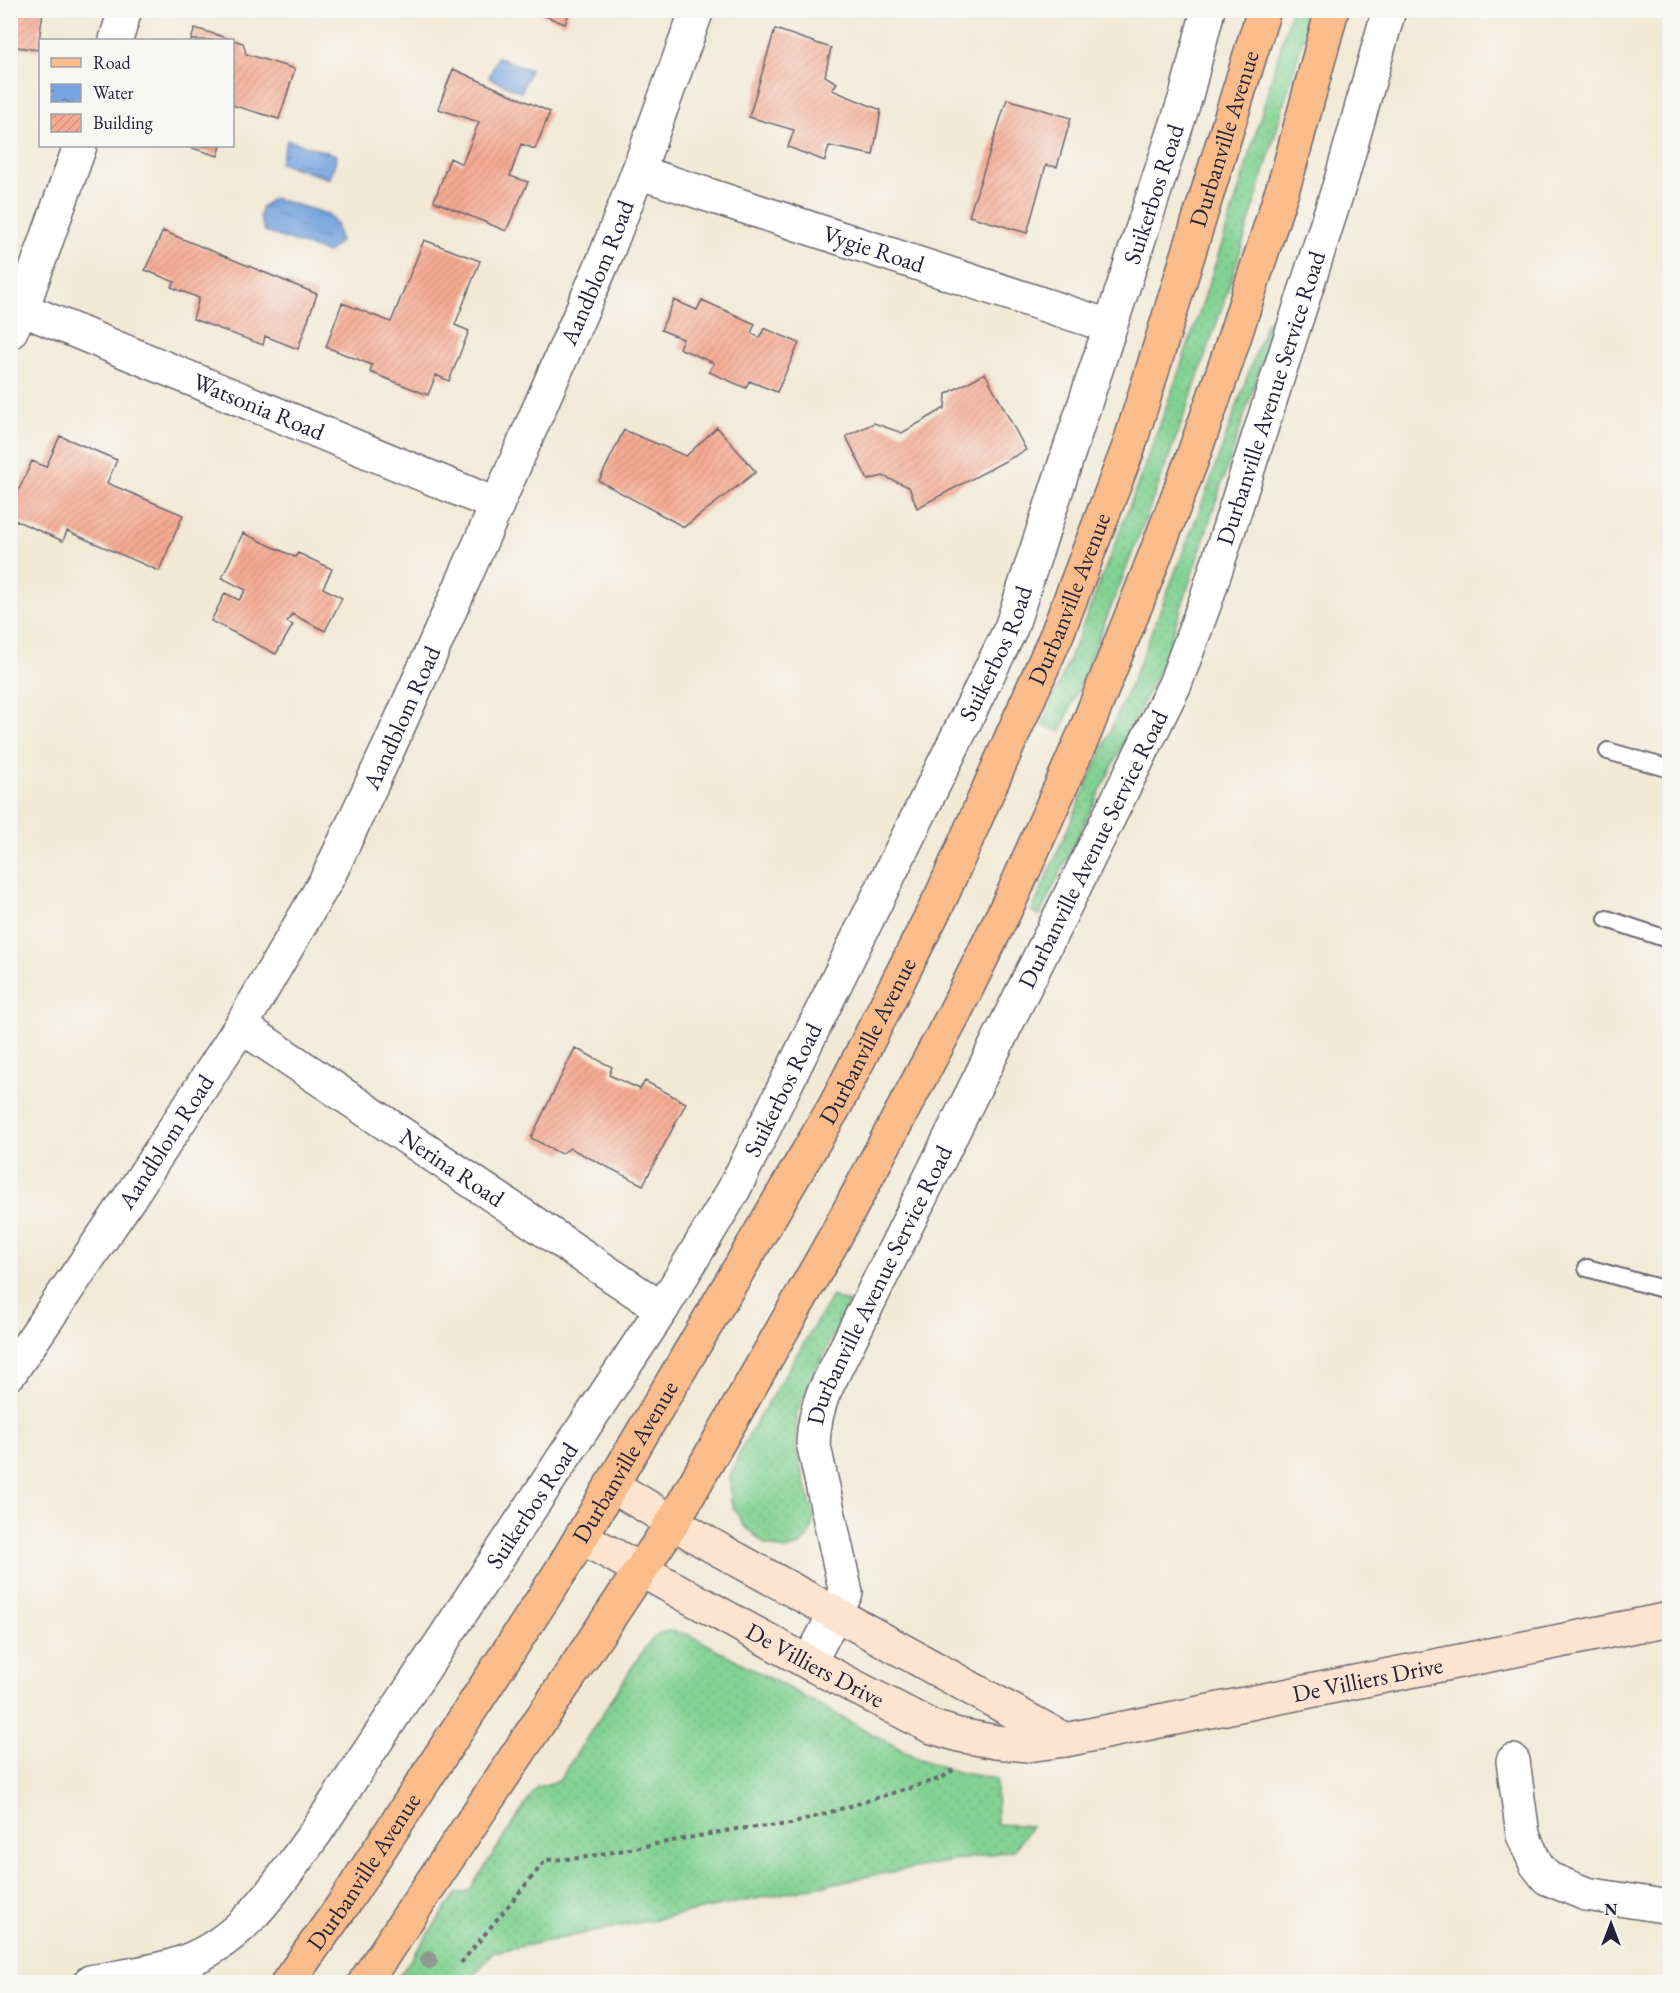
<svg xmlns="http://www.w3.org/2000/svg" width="1680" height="1993" font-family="'EB Garamond',serif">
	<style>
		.grass { fill: url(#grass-dots); stroke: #527a67; stroke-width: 1.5 }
		.water { fill: url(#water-ripples); stroke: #4c638d; stroke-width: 1.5 }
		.building { fill: url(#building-hatch) }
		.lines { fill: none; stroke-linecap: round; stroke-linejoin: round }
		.lane-casing { stroke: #6b6871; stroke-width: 20 }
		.street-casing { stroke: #6b6871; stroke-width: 36 }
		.secondary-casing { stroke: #6b6871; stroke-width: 36 }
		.primary-casing { stroke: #6b6871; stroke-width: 36 }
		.path { stroke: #6b6871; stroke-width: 4; stroke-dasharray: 4.5 4.5; stroke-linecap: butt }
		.lane { stroke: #fff; stroke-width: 16 }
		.street { stroke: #fff; stroke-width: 33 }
		.secondary { stroke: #fde4d0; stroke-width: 33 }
		.primary { stroke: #f9bc8a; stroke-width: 33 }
		.tree { fill: #90998f }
		.labels { text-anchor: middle; stroke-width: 6; stroke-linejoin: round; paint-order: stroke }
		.street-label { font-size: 24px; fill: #22223b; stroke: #f6f6f2 }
	</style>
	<defs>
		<pattern id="grass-dots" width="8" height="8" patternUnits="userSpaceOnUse" patternTransform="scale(1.5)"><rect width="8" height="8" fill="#82d293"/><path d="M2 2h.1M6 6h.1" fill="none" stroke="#70b480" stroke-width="1.8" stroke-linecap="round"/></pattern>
		<pattern id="water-ripples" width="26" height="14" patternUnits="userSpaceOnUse" patternTransform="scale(1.5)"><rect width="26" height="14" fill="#76a4df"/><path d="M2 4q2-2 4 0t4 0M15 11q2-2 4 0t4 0" fill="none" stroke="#6085b6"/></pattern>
		<pattern id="building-hatch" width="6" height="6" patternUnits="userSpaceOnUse" patternTransform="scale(1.5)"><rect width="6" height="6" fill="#f5ab92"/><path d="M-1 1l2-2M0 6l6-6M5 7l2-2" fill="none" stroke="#d2937f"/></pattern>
	</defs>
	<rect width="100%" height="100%" fill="#f6f6f2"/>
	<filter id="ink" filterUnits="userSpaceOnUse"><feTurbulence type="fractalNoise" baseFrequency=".0167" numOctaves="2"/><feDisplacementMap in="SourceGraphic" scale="12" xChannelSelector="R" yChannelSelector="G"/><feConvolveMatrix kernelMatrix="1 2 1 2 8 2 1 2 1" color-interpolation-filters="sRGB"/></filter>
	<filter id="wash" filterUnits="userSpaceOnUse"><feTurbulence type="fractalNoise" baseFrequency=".008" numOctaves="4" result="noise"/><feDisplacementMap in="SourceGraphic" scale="24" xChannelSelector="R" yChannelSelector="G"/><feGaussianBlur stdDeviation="1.35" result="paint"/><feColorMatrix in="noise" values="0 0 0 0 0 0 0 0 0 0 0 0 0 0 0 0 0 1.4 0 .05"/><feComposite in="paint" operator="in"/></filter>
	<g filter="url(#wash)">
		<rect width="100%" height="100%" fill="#f2e9d5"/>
		<!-- grass -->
		<path class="grass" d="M1291,11H1311C1278,122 1248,235 1209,345C1164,476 1113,603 1061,731L1042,725C1113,555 1179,382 1234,206C1254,142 1272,76 1291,11Z
			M1267,321L1275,322L1164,660L1039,916L1032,911L1138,667L1205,496Z
			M832,1296L849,1303L811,1380L797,1412L796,1449L814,1516L810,1534L800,1546L784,1550L765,1544L743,1525L731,1502L730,1476L744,1443Z
			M669,1631L690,1635L917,1758L957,1772L996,1779L997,1824L1031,1826L1014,1850L874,1875L493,1952L469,1982H395L456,1894L469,1891L537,1787L559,1781L646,1646L658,1634Z"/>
		<!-- water -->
		<path class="water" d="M497,57L530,70L521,92L489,78Z
			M287,140L337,155L330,179L280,163Z
			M273,198L328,214L336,224L340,241L328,253L265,232L260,219L261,208Z"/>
		<g id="blocks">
			<!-- building -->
			<path class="building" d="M10,10H43L38,50L10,46Z
				M530,10H570L565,24Z
				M195,28L243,43L246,54L295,69L279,119L232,105V40H191Z
				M775,29L831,48L825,76L837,83L832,90L881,110L873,155L829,146L825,161L788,147L794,130L749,117Z
				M453,69L550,112L535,149L521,144L510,176L528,182L506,231L434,201L450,158L462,164L479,122L438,109Z
				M1007,99L1071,118L1057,167L1046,165L1027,233L969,216Z
				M10,130L16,133L11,149H10Z
				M186,146H221L218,156Z
				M163,231L317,294L298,349L265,336L263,345L193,319L199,298L171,287L175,282L145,270Z
				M424,240L480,261L455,325L469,331L449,381L436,375L428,395L370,372L372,365L326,347L342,303L391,322Z
				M674,300L697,310L702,300L755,324L751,333L760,338L764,328L799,343L777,392L749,381L746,388L709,372L714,363L679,348L683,339L661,330Z
				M985,373L1026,450L917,508L909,487L883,476L868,480L846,436L874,423L902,433L945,408L946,394Z
				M717,427L756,472L684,527L599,481L624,430L686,456Z
				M60,436L117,460L107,483L183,515L159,571L67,531L63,541L10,518V509L32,461L46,467Z
				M243,533L295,557L298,553L332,569L323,588L342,598L325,631L292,614L287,622L293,625L276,654L211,621L225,593L239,600L246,590L222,578Z
				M575,1048L612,1067L609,1075L640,1089L645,1081L686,1103L643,1185L570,1148L561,1154L531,1138Z"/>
		</g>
	</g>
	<g filter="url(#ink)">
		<use href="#blocks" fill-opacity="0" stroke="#6b6871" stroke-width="1.5"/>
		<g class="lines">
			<!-- lane casing -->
			<g class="lane-casing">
				<path id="lane" d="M1608,751L1670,769
					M1607,919L1670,940
					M1587,1268L1670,1291"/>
			</g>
			<!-- street casing -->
			<g class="street-casing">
				<g id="street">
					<path d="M116,40L125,10"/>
					<path id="s1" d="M638,172L1109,326"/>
					<path id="s2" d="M22,309L497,505"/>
					<path d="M10,332L22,309L80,146"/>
					<path id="s3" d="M241,1026L662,1309"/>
					<path id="s4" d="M10,1373L130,1197L241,1026L328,877L390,745L497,505L606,255L638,172L697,10"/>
					<path id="s5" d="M809,1663L846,1593L813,1442C814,1425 817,1410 823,1394L1175,684L1206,600L1342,177L1389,10"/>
					<path d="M1513,1761L1523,1835L1536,1864L1547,1878L1586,1894L1670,1907"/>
					<path id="s6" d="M90,1982C121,1976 154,1973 184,1962C246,1939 279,1882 316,1832L662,1309L733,1191L1011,628L1186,96L1208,10"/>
				</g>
			</g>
			<!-- secondary casing -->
			<g class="secondary-casing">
				<g id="secondary">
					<path d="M611,1485L709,1544L1065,1740"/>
					<path id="s7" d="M581,1537L809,1663L932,1727L959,1735L996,1742L1028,1745L1065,1740L1670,1619"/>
				</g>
			</g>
			<!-- primary casing -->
			<g class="primary-casing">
				<g id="primary">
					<path id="s8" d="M288,1982L343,1905L561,1571L835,1106L942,895L1057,634L1128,449L1264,10"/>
					<path d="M365,1982L673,1522L834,1239L955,1012L1014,892L1085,732L1141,592L1191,462L1226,363L1288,172L1332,10"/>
				</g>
			</g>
			<!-- path -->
			<path class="path" d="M461,1963L546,1860L581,1858L736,1829L791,1824L942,1778L954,1769"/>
			<!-- lane -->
			<use href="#lane" class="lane"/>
			<!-- street -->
			<use href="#street" class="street"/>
			<!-- secondary -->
			<use href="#secondary" class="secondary"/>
			<!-- primary -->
			<use href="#primary" class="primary"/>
		</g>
		<!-- trees -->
		<circle class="tree" cx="429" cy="1960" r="9"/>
	</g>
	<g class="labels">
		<!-- street labels -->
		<g class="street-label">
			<text dy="8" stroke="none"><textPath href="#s8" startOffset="2078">Durbanville Avenue</textPath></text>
			<text dy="8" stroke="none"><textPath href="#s6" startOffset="2134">Suikerbos Road</textPath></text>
			<text dy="8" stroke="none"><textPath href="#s1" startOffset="248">Vygie Road</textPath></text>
			<text dy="8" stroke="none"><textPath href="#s4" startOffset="1251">Aandblom Road</textPath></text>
			<text dy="8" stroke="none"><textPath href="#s5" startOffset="1377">Durbanville Avenue Service Road</textPath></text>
			<text dy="8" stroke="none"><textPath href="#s2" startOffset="256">Watsonia Road</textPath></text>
			<text dy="8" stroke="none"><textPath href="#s8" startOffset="1592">Durbanville Avenue</textPath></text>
			<text dy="8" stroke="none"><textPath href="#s6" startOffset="1648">Suikerbos Road</textPath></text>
			<text dy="8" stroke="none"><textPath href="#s4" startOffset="765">Aandblom Road</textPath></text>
			<text dy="8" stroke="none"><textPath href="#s5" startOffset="891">Durbanville Avenue Service Road</textPath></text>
			<text dy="8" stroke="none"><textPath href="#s8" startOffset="1106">Durbanville Avenue</textPath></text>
			<text dy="8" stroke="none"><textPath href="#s6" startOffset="1162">Suikerbos Road</textPath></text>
			<text dy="8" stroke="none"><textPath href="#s4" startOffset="279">Aandblom Road</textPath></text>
			<text dy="8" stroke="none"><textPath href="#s3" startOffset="254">Nerina Road</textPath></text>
			<text dy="8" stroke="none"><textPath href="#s5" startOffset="405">Durbanville Avenue Service Road</textPath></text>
			<text dy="8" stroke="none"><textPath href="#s8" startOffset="620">Durbanville Avenue</textPath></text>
			<text dy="8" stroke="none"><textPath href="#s6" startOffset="676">Suikerbos Road</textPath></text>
			<text dy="8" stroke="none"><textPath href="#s7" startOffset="267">De Villiers Drive</textPath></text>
			<text dy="8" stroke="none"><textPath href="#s7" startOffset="843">De Villiers Drive</textPath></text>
			<text dy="8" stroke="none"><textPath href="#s8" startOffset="134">Durbanville Avenue</textPath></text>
		</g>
	</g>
	<!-- margin -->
	<rect width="1680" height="1993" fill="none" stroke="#f6f6f2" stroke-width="36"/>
	<!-- legend -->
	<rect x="39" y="39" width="195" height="108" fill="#f6f6f2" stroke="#a1a1a9" stroke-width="1.5"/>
	<rect x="51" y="58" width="30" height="9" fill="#f9bc8a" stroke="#a1a1a9" stroke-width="1.5"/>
	<text x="93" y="69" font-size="18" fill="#22223b">Road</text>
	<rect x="51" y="84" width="30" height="18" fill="url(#water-ripples)" stroke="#a1a1a9" stroke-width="1.5"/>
	<text x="93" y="99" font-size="18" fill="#22223b">Water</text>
	<rect x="51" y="114" width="30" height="18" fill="url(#building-hatch)" stroke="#a1a1a9" stroke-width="1.5"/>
	<text x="93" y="129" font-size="18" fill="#22223b">Building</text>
	<!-- north arrow -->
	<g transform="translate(1611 1924)" stroke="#f6f6f2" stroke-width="4.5" paint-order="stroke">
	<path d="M0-4.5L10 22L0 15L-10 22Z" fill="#22223b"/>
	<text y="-9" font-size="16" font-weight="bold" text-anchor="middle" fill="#22223b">N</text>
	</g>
</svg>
